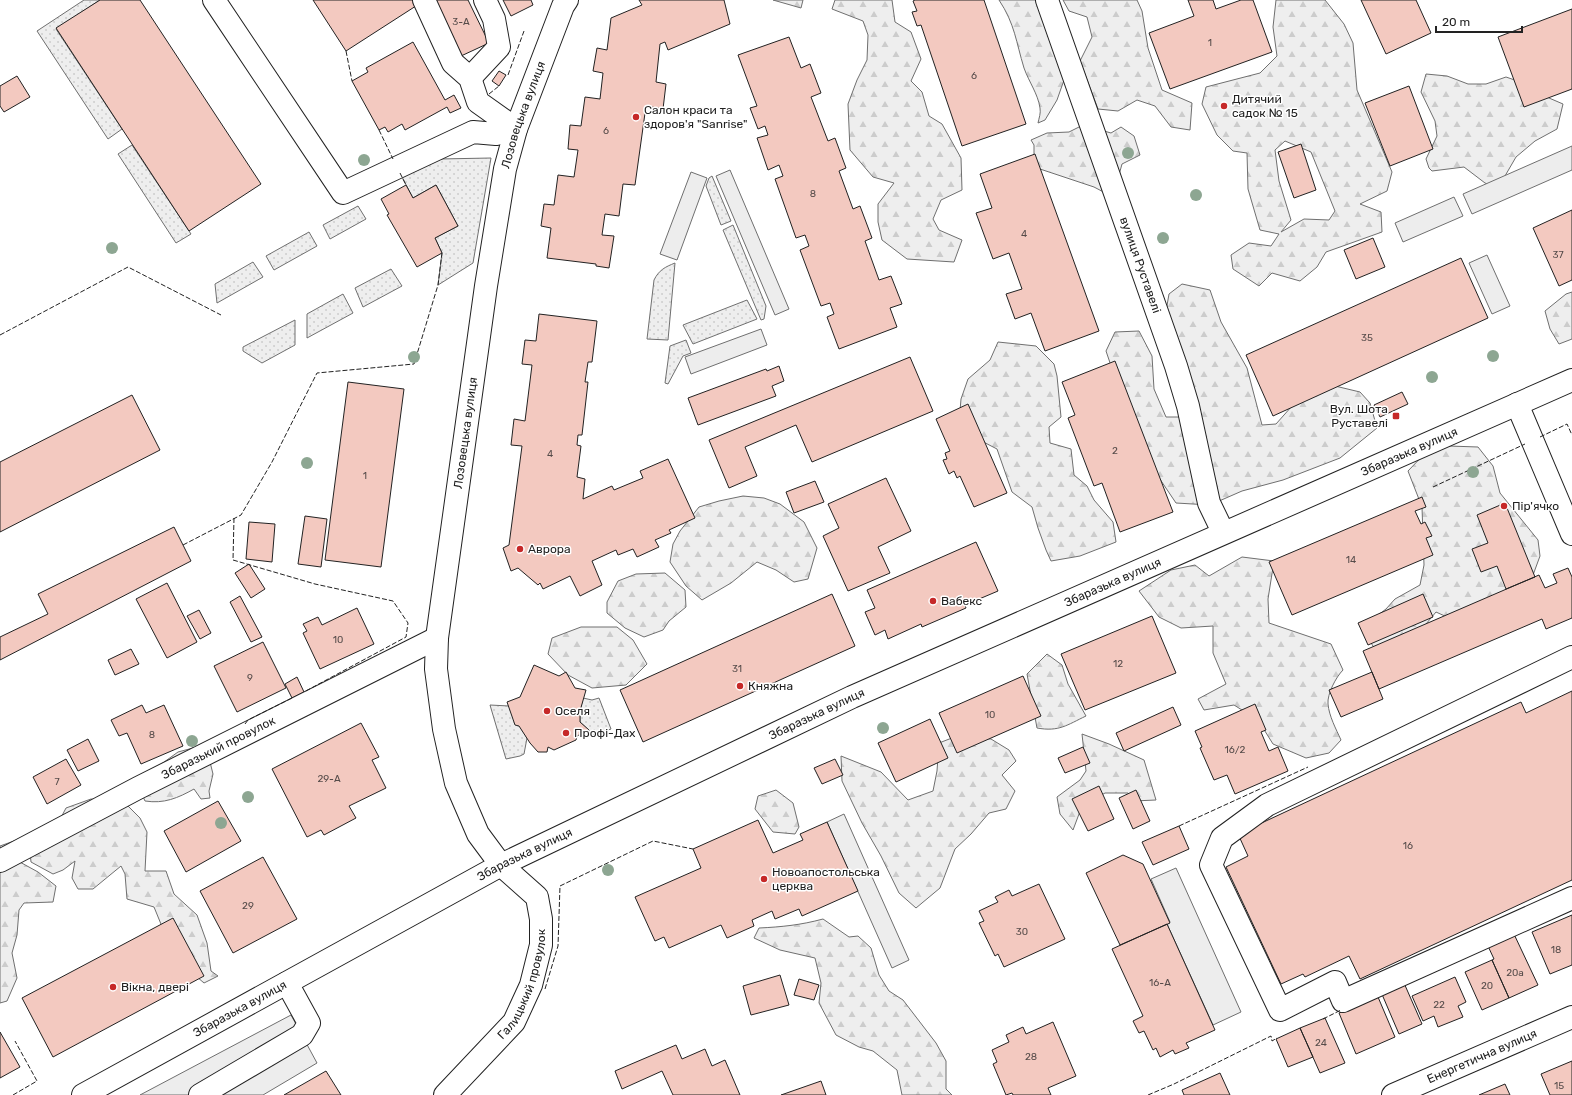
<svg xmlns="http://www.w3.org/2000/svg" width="1572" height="1095" font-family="Rubik,sans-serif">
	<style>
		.grass { fill: url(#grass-dots); stroke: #6f6f6f }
		.forest { fill: url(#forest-firs); stroke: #6f6f6f; fill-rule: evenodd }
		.parking { fill: #ededed; stroke: #6f6f6f }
		.building { fill: #f3c9c0; stroke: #222 }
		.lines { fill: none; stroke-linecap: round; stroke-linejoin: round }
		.minor-casing { stroke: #222; stroke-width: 24 }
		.major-casing { stroke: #222; stroke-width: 24 }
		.minor { stroke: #fff; stroke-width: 22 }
		.major { stroke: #fff; stroke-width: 22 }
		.fence { stroke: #222; stroke-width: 1; stroke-dasharray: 5 2; stroke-linecap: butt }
		.tree { fill: #8da692 }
		.poi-dot { fill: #c62828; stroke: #fff; stroke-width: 1.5 }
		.labels { text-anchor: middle; stroke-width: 3; stroke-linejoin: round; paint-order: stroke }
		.number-label { font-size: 10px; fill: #564c4a }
		.poi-label { font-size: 12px; fill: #222; stroke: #fff; text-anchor: start }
		.street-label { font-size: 12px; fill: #222; stroke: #fff }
	</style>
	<defs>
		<pattern id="grass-dots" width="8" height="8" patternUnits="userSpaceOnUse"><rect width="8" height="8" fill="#eee"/><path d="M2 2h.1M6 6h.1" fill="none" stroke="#ccc" stroke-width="1.8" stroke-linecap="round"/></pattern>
		<pattern id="forest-firs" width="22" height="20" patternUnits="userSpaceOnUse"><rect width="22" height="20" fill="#eee"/><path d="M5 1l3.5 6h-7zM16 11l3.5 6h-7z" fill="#ccc"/></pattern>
	</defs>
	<rect width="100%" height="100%" fill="#fff"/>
	<!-- grass -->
	<path class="grass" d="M84,0H100L56,29L122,129L108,139L37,31Z
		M132,145L191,234L176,243L118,154Z
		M491,158L473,263L438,285L442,253L435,238L458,226L436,185L413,198L402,177L439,159Z
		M712,176L731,221L721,225L706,186L709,178Z
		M358,206L366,219L330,239L323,225Z
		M733,225L766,306L764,319L761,320L723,230Z
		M309,232L317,246L274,270L266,256Z
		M253,262L263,277L217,303L215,284Z
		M675,263L668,340L647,339L654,280C659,270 665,267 675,263Z
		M391,269L402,286L363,307L355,288Z
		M343,294L353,313L307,338V314Z
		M747,300L757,319L693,344L683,325Z
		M295,320V345L262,363L243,351V347Z
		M686,340L691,353L683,356L668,384L665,383L670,346Z
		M583,698L592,700L599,698L611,729L594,735L580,722V711Z
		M490,705L509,706L527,738L524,754L520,756L506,759Z"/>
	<!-- forest -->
	<path class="forest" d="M773,0H803L801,8Z
		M835,0H892L895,22L911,32L921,59L911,81L922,92L929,116L942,124L961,158L962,190L941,200L933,219L939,230L962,240L954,262L907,259L882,240L878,222V204L894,183L873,177L850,150L848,104L857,80L867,60L868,35L863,21L832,9Z
		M999,0H1038L1064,80L1057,100L1045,120L1038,123C1039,118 1041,113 1040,108C1038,94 1029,82 1024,68C1016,42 1015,24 999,0Z
		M1063,0H1137L1142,11L1148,48L1162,90L1192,103L1190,130L1171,127L1155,106L1137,100L1118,111L1098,109L1080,61L1092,37L1087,17L1069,11Z
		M1276,0H1325L1344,24L1353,43L1357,90L1392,172L1387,191L1360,204L1381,212L1382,232L1326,252L1317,267L1300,281L1272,273L1259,286L1233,269L1231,255L1249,243L1271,246L1279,234L1260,230L1248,189L1247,153L1233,151L1217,135L1202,104L1206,87L1260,73L1277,56L1273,27ZM1285,141L1311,152L1335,211L1329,220L1304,219L1281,232L1291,220L1279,181L1275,150Z
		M1426,74L1447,76L1468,84H1486L1506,77L1529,85L1549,98L1563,104L1557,129L1535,141L1516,157L1498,188L1485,183L1464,167L1432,171L1429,168L1426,159L1437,136L1435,121L1421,92Z
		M1083,125L1111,133L1121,127L1134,136L1140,155L1122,164L1113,197L1094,187L1034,167V145L1031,140L1047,133L1069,132Z
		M1182,284L1210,290L1221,322L1247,368L1262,425L1276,424L1300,397L1335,386L1360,392L1370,403L1377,428L1340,458L1283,480L1242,491L1210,505L1176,503L1139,448L1106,351L1115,332L1139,331L1152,356L1154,389L1166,417H1181L1162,334L1169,294Z
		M1572,292V339L1559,344L1550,329L1545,311L1566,294Z
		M998,342L1036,346L1054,364L1057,376L1061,417L1049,427L1050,443L1071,449L1074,475L1087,486L1094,500L1113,522L1116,542L1080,556L1051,561L1046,550L1038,528L1032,507L1012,492L997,449L966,433L959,423L961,399L968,379L990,360Z
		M1449,446L1478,447L1493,466L1500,493L1538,540L1540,556L1529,586L1458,622L1436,612L1411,642L1375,649L1361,628L1386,609L1395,599L1420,585L1424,565L1422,507L1408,471L1430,448Z
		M743,496L764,498L780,504L804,522L817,548L808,579L794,582L776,570L757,562L731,583L702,600L686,586L670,562L673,544L680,531L699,507L719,501Z
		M1242,557L1274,561L1268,599L1269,623L1331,644L1343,670C1336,677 1327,694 1328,704C1329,716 1336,729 1341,740L1329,753L1306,758L1273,744L1258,720L1234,705L1204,710L1198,699L1226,684L1213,653V626L1181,628L1159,617L1139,591L1171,570L1195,565L1209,576Z
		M665,573L685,590L686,607L669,621L663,630L644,637L625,628L607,613V602L618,581L636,574Z
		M581,627H617L633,640L647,664L626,685L592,688L568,675L548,654L552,638Z
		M1047,654L1062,665L1068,684L1086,716C1067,725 1059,732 1037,728L1027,674Z
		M1082,734L1109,744L1144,760L1156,800L1133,801L1128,793H1105L1082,806L1073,830L1060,814L1057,797L1080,780L1086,771Z
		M957,736L991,739L1009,750L1016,761L1002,775L1015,791L1006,809L989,813L971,834L955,849L940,888L916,908L899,893L881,856L862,823L842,781L841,756L881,772L908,800L933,791L937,771L939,743Z
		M193,748L209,758L213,774L209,791L210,798L201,799L194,789C178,798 164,804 145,801L140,790L150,782L160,765L178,752Z
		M776,790L793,803L799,827L795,834L773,832L755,809L758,796Z
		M91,799L125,803L140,818L147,832L145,871H166L174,894L197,915L207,943L211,971L218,976L204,983L189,970L163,929L154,907L127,899L125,874L121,866L93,889H78L72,878L75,861L63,870L53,874L31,862L29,842L54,831L66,808Z
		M14,841L18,861L38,872L56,886L53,902L24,903L19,910L17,935L12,953L17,978L7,1001L0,1003V846Z
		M823,919L849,937L858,936L871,948L879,975L889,991L903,1000L936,1043L946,1061V1089L952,1095H902L897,1070L873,1051L859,1047L836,1035L819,1003L821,983L815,958L780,950L754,938L759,928C781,927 801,925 823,919Z"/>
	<!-- parking -->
	<path class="parking" d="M1572,146V170L1472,214L1463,194Z
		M730,170L789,309L775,315L716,176Z
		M691,172L707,178L677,260L660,254Z
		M1454,197L1463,216L1403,242L1395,223Z
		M1487,255L1510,306L1492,314L1469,263Z
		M761,329L767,345L691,374L685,357Z
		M844,814L909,960L892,968L827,822Z
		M1176,868L1241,1012L1213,1025L1167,924L1170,922L1151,879Z
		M291,1015L317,1063L263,1095H140Z"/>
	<!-- building -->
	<path class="building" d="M100,0H140L261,184L189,231L56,28Z
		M313,0H417L419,4L346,51Z
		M434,0H468L489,43L461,56Z
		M503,0H531L533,5L511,16Z
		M639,0H724L730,24L668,50L665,42L660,44L656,82L666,84L663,109L646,106L635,185L623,184L619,216L605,214L602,235L614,236L609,268L596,266V264L547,258L551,228L541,226L544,204L554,205L558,175L574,177L578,150L568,149L570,125L581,126L585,97L600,99L603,73L593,71L597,48L607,50L611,18L642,5Z
		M915,0H984L1026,124L962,146L921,25L917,26L912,12L917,11L913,1Z
		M1188,0H1213L1216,9L1241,0H1253L1272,52L1170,89L1149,33L1194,16Z
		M1361,0H1416L1431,33L1386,54Z
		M1572,9V89L1524,107L1498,37Z
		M789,37L801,68L810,64L821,93L811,97L828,141L835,138L846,168L839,171L853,209L860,206L872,238L865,241L879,280L891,276L902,304L890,308L897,327L839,349L827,317L834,314L830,303L821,306L800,250L809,246L805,235L796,238L775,179L783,176L779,165L768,170L757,138L768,135L765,126L758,129L750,108L757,106L738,55Z
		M413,42L445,100L454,95L461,108L450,113L447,107L405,130L402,124L388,132L385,127L379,130L352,81L368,72L366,68Z
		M499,71L506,75L499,86L492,81Z
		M17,76L30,97L4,112L0,106V86Z
		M1409,86L1433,149L1390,166L1365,103Z
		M1301,144L1316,190L1294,198L1278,152Z
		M1035,154L1099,331L1045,351L1031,313L1015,319L1006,294L1022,289L1009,253L993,259L976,213L992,208L980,174Z
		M406,185L413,198L436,185L458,226L435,238L442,253L417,267L387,215L389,214L381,199Z
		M1572,210V280L1559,286L1533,228Z
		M1373,238L1385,267L1356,279L1344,250Z
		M1461,258L1488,318L1273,416L1246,355Z
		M539,314L597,321L592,362H588L585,382H588L582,435H578L577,445L581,446L577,477L585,479L583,499L612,486L614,490L643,478L640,471L668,459L695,518L669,530L671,533L655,540L659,547L637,557L633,549L618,555L616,550L592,561L602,585L580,596L570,576L543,589L540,583L538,585L518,568L511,571L503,548L509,545L522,446L511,445L514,419L525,421L532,365L522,364L525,340L536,341Z
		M910,357L933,411L812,462L796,425L745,447L757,476L729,488L709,440Z
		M1115,361L1173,512L1120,532L1102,483L1094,486L1068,418L1075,415L1062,382Z
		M779,366L784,381L772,386L776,396L698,425L688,398L766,369L767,371Z
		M348,382L404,389L381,567L325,560Z
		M1402,392L1408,404L1380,417L1374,405Z
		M132,395L160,450L0,532V462Z
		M968,404L1007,493L974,507L960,476L957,478L954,471L949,474L943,460L947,459L945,453L950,451L936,419Z
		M886,478L911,531L878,547L890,573L848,591L823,536L839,528L828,504Z
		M815,481L824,502L794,513L786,492Z
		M1422,497L1426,507L1415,511L1421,524L1425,522L1432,536L1426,538L1433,555L1292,615L1269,562Z
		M1505,503L1535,577L1506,589L1497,566L1481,572L1472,549L1488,543L1477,515Z
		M305,516L327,519L321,567L298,564Z
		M249,522L275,524L272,562L246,559Z
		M174,527L191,561L0,660V637L48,614L38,594Z
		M976,542L998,591L965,605L966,608L922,627L921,624L888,639L885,630L875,635L865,612L875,608L867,590Z
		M249,564L265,589L251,598L235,573Z
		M1568,568L1572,577V618L1546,629L1542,619L1379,689L1363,651L1539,575L1545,588L1557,583L1553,574Z
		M167,583L197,642L167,658L136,599Z
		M832,594L855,646L643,742L620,690Z
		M1423,594L1433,617L1368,645L1358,623Z
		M240,596L262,637L251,642L230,602Z
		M357,608L374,644L320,669L303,633L307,631L303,624L318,617L322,625Z
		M199,610L211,633L200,639L187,616Z
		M1152,616L1176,673L1085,710L1061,654Z
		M263,642L286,688L237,712L214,666Z
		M131,649L139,664L115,675L108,660Z
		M534,665L559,676L566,672L575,688L586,690L580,711V722L589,730L577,736L576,740L554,750L548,747L547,752H538L530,743L519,726L515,725L507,702L520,697Z
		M1372,672L1383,699L1341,717L1329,690Z
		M1023,676L1041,716L957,753L939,713Z
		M297,677L304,692L292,698L285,684Z
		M1572,691V880L1360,979L1349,956L1305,977L1303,974L1281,984L1226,867L1248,856L1238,834L1521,702L1526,713Z
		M1255,704L1266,730L1261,732L1269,751L1278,747L1288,771L1235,794L1227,775L1214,780L1200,748L1202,747L1195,731Z
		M142,705L146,713L164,705L183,746L141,764L127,733L119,736L111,720Z
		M1173,707L1181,725L1124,751L1116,733Z
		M930,719L948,758L896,782L878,743Z
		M361,723L379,757L372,760L386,788L349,806L356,818L324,835L321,830L307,837L272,769Z
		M88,739L99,761L78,771L67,750Z
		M1083,747L1090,763L1065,773L1058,758Z
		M66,759L81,785L47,804L33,777Z
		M835,759L843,775L822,784L814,768Z
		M1099,786L1114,819L1088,831L1072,799Z
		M1136,790L1150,821L1133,829L1119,798Z
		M218,801L241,841L186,872L164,831Z
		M758,820L773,853L803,840L800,834L827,822L858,891L802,916L799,909L775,919L772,911L752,920L754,926L727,938L721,925L669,948L664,937L655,941L635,897L701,868L693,849Z
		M1179,826L1189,849L1153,865L1142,842Z
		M1123,855L1143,864L1170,923L1120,945L1086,873Z
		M263,857L297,919L233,953L200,891Z
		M1039,884L1065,939L1004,967L998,954L995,956L979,923L984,921L979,911L998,902L995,897L1009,890L1012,896Z
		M1572,915V965L1550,974L1532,932Z
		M173,918L204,976L53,1057L22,998Z
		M1167,924L1215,1030L1186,1043L1189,1048L1175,1054L1173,1050L1160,1057L1156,1048L1153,1050L1144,1031L1139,1033L1133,1021L1143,1016L1112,949Z
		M1513,932L1538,985L1509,998L1492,960L1494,959L1487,944Z
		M1492,960L1509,998L1482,1010L1465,972Z
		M780,975L789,1005L751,1015L743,986Z
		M1455,977L1466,1002L1458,1006L1463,1017L1438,1027L1434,1016L1423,1021L1412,996Z
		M799,979L819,985L814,1000L794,995Z
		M1404,983L1422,1024L1399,1034L1381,992Z
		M1378,997L1395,1037L1356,1054L1339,1013Z
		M1325,1018L1345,1063L1320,1073L1300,1028Z
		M1053,1022L1076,1076L1048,1088L1051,1095H1013L1012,1093L1006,1095L993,1064L997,1062L992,1050L1009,1042L1006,1035L1023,1027L1026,1034Z
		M1300,1028L1313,1057L1288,1067L1276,1039Z
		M0,1032L20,1067L0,1078Z
		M676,1045L682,1059L705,1049L712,1066L725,1060L740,1095H673L662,1071L622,1089L615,1071Z
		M1572,1061V1095H1550L1541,1074Z
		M326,1071L341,1095H284Z
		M1220,1073L1230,1095H1184L1182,1090Z
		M821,1081L826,1095H781Z
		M1505,1084L1510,1095H1479Z"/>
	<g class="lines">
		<!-- minor casing -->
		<g class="minor-casing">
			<g id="minor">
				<path d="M214,0L343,193L473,132L496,134L516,129L478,102L470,78L453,63L424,0"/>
				<path id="s1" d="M1047,0L1176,366L1188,406L1209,503L1223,532"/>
				<path d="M470,78L499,47L494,19L485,0"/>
				<path d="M1517,404L1572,534"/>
				<path d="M1572,657L1267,805L1222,838L1211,865L1280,1010L1335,982L1343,1001L1572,898"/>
				<path id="s2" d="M0,861L138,788L437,638"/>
				<path d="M200,1095L302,1035L309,1023L287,983"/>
				<path id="s3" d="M445,1095L514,1022L531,985L541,945V919L537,897L501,865L478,834L456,783L444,729L436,669L437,638L486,286L505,169L516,129L563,6L567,0"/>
				<path id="s4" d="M1393,1095L1572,1017"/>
			</g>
		</g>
		<!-- major casing -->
		<g class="major-casing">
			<g id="major">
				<path id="s5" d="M83,1095L501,865L852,697L1572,380"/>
			</g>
		</g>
		<!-- minor -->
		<use href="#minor" class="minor"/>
		<!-- major -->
		<use href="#major" class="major"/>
		<!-- fence -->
		<path class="fence" d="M346,51L352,81
			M508,75L524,31
			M489,94L499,86
			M379,130L393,159
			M400,173L406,185
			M0,335L128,267L221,315
			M1540,437L1567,424L1572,435
			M1433,487L1525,444
			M234,518L233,560L315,584L393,601L408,623L406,637L304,692
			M183,545L241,515L272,462L317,373L414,364L438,285L442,253
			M245,724L248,720L292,698
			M1179,826L1308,767
			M545,989L558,946L560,886L653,841L693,849
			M1323,1019L1341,1010
			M13,1095L37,1081L15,1041
			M1148,1095L1174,1084L1271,1036L1272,1041L1277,1038"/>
	</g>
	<!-- trees -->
	<g class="tree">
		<circle cx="1128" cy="153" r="6"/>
		<circle cx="364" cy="160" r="6"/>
		<circle cx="1196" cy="195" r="6"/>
		<circle cx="1163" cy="238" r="6"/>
		<circle cx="112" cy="248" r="6"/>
		<circle cx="1493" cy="356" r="6"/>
		<circle cx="414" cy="357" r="6"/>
		<circle cx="1432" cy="377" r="6"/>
		<circle cx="307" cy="463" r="6"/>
		<circle cx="1473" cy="472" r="6"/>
		<circle cx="883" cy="728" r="6"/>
		<circle cx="192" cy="741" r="6"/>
		<circle cx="248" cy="797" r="6"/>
		<circle cx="221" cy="823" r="6"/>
		<circle cx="608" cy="870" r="6"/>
	</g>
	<!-- markers -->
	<g class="poi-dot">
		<circle cx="1224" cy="106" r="4"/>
		<circle cx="636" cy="117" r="4"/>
		<rect x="1392" y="412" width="8" height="8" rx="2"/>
		<circle cx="1504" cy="506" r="4"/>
		<circle cx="520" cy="549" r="4"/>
		<circle cx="933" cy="601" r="4"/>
		<circle cx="740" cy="686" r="4"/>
		<circle cx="547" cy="711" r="4"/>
		<circle cx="566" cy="733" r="4"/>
		<circle cx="764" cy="879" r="4"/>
		<circle cx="113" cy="987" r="4"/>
	</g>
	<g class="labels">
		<!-- number labels -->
		<g class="number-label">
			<text x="461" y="25">3-А</text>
			<text x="1210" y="46">1</text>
			<text x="974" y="79">6</text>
			<text x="606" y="134">6</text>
			<text x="813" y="197">8</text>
			<text x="1024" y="237">4</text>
			<text x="1558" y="258">37</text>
			<text x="1367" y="341">35</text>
			<text x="1115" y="454">2</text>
			<text x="550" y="457">4</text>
			<text x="365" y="479">1</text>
			<text x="1351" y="563">14</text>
			<text x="338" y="643">10</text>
			<text x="1118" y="667">12</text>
			<text x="737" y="672">31</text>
			<text x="250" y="681">9</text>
			<text x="990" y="718">10</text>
			<text x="152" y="738">8</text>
			<text x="1235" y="753">16/2</text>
			<text x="329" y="782">29-А</text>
			<text x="57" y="785">7</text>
			<text x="1408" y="849">16</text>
			<text x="248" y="909">29</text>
			<text x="1022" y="935">30</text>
			<text x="1556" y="953">18</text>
			<text x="1515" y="976">20а</text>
			<text x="1160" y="986">16-А</text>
			<text x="1487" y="989">20</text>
			<text x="1439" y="1008">22</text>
			<text x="1321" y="1046">24</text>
			<text x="1031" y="1060">28</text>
			<text x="1559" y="1089">15</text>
		</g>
		<!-- poi labels -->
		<g class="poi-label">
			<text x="1232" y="103">Дитячий<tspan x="1232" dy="14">садок № 15</tspan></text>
			<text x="644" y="114">Салон краси та<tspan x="644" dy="14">здоров'я "Sanrise"</tspan></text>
			<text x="1388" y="413" text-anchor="end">Вул. Шота<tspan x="1388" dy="14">Руставелі</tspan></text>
			<text x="1512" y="510">Пір'ячко</text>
			<text x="528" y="553">Аврора</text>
			<text x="941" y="605">Вабекс</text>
			<text x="748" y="690">Княжна</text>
			<text x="555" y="715">Оселя</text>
			<text x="574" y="737">Профі-Дах</text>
			<text x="772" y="876">Новоапостольська<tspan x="772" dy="14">церква</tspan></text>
			<text x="121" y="991">Вікна, двері</text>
		</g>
		<!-- street labels -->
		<g class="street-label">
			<text dy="4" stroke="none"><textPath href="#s3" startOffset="1051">Лозовецька вулиця</textPath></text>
			<text dy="4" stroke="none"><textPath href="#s1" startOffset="281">вулиця Руставелі</textPath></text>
			<text dy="4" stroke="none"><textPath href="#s3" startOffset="727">Лозовецька вулиця</textPath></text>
			<text dy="4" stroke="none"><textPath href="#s5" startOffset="1475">Збаразька вулиця</textPath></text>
			<text dy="4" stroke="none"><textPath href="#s5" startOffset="1151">Збаразька вулиця</textPath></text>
			<text dy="4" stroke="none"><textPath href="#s5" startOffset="827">Збаразька вулиця</textPath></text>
			<text dy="4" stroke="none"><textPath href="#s2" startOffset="246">Збаразький провулок</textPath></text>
			<text dy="4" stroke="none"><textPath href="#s5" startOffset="503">Збаразька вулиця</textPath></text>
			<text dy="4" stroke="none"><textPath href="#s3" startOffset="139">Галицький провулок</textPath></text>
			<text dy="4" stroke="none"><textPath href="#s5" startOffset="179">Збаразька вулиця</textPath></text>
			<text dy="4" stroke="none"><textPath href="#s4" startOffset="97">Енергетична вулиця</textPath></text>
		</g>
	</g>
	<!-- scale -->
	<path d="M1436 26v6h86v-6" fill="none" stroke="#222222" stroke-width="2"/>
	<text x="1442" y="26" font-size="12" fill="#222222" stroke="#ffffff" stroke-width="3" paint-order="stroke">20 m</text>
</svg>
